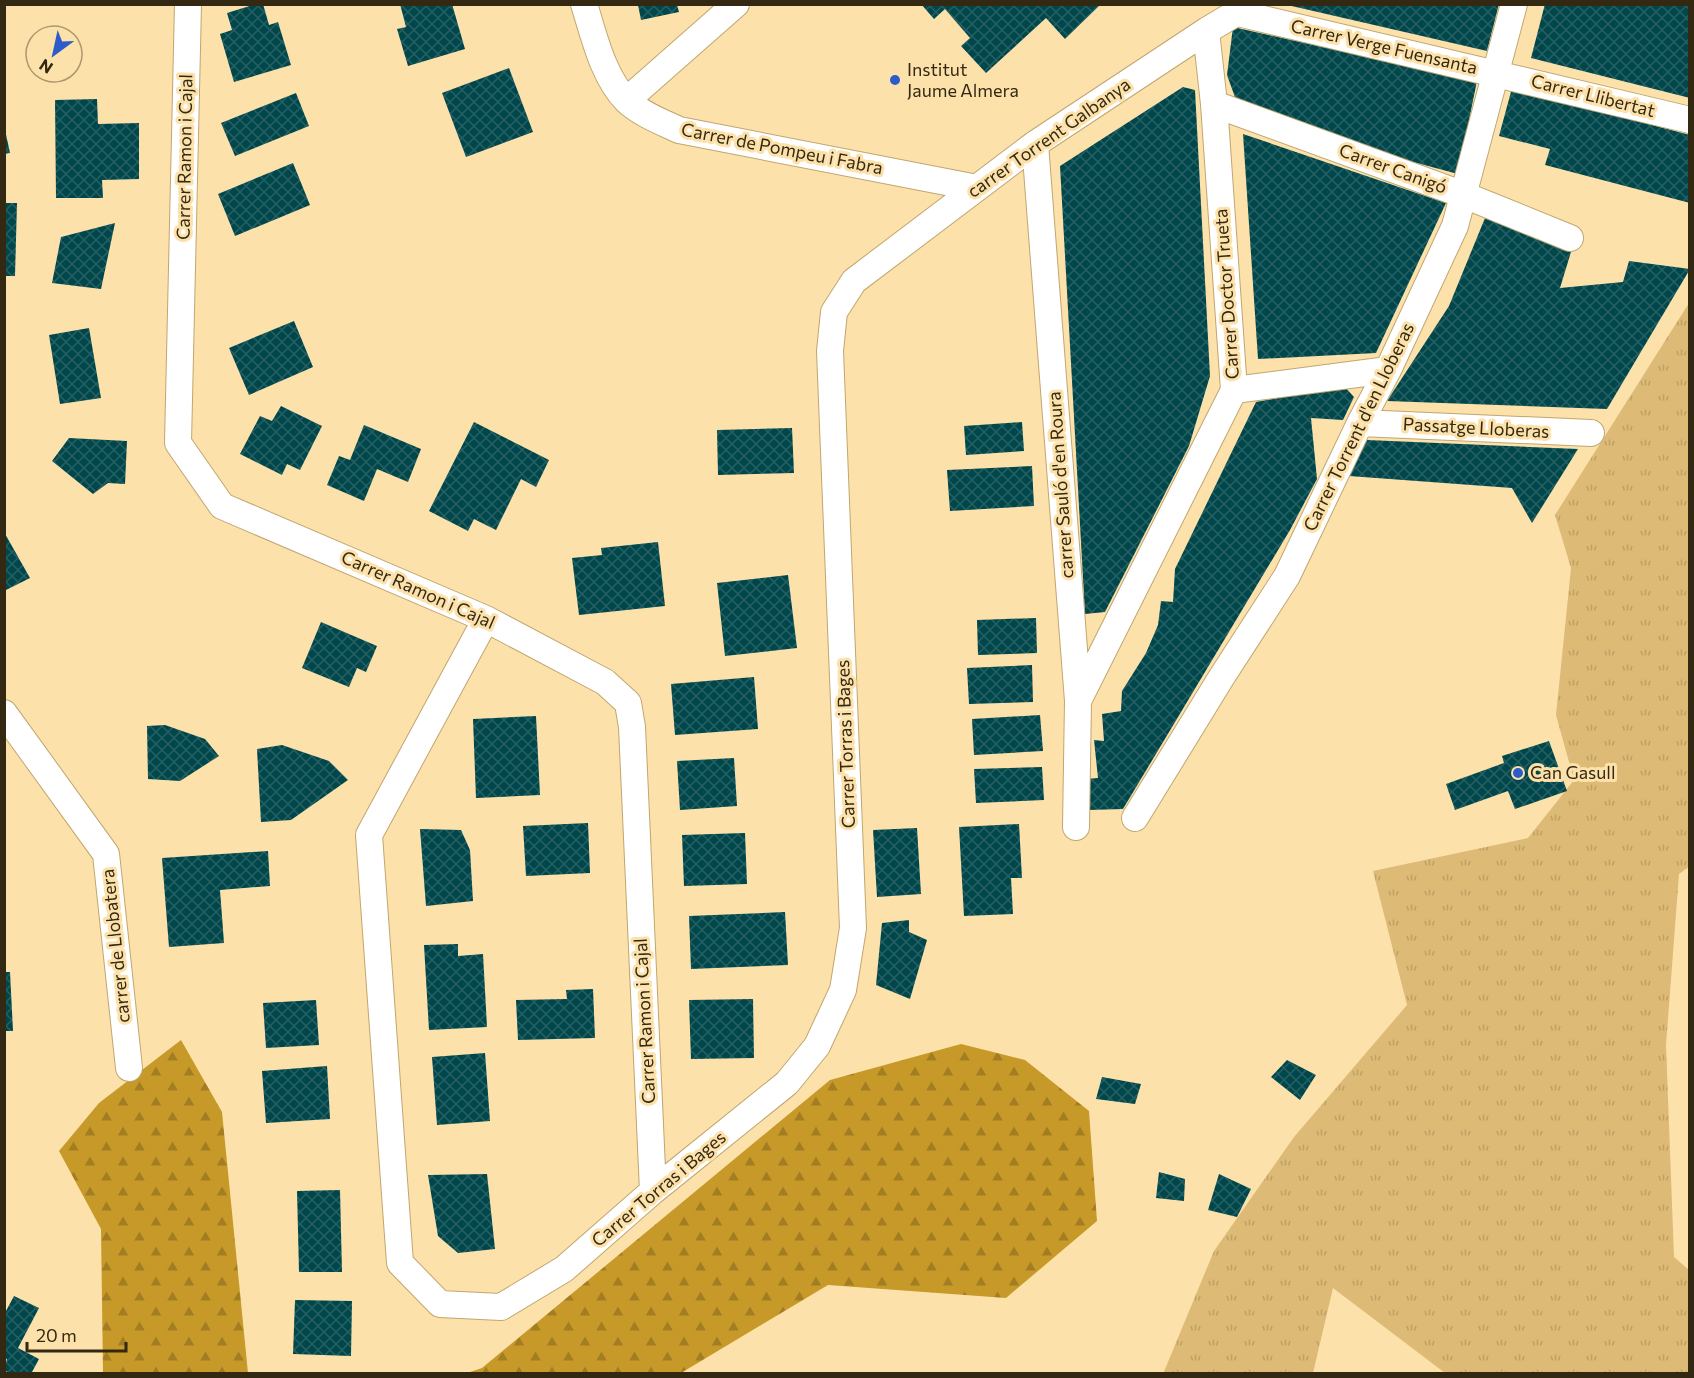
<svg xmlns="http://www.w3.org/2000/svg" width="1694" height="1378" font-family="Commissioner,sans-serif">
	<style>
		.grass { fill: url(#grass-tufts) }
		.forest { fill: url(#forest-firs) }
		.building { fill: url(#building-cross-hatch) }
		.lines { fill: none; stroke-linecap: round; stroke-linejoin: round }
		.street-casing { stroke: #c0a670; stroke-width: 28 }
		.street { stroke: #fff; stroke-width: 26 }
		.poi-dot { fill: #2e5bca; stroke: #fde1aa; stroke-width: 2 }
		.labels { text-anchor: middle; stroke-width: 6; stroke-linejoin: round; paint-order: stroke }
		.street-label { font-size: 18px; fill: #332913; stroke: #fde1aa }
		.poi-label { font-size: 18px; fill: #332913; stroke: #fde1aa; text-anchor: start }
	</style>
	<defs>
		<pattern id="grass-tufts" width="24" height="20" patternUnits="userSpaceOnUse" patternTransform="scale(1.5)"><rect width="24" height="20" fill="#ddbb76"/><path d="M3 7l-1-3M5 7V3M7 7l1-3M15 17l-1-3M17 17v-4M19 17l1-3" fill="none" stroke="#bea165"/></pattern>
		<pattern id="forest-firs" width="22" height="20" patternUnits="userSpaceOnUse" patternTransform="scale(1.5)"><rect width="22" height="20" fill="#c79929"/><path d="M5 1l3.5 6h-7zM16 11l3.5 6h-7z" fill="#a27d22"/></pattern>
		<pattern id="building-cross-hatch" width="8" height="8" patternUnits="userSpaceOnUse" patternTransform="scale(1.5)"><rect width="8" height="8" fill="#00474c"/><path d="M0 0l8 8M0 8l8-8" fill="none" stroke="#275f62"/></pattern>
	</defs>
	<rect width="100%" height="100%" fill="#fde1aa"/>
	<!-- grass -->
	<path class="grass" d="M1689,303L1690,866L1679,874L1666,1045L1674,1257L1689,1270V1373H1445L1333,1288L1313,1373L1163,1374L1214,1251L1294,1137L1407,1005L1373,871L1528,838L1574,780L1556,715L1571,568L1555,515Z"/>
	<!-- forest -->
	<path class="forest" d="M181,1040L222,1112L248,1373H103L101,1229L59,1151L99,1103Z
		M961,1044L1025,1060L1089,1111L1097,1221L1006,1298L828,1285L681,1373H467L482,1368L830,1080Z"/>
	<!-- building -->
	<path class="building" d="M256,4H263L269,25L278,22L291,65L234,82L220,34L232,30L227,13Z
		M400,4H452L465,49L408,66L397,29L406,27Z
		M921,4H1101L1065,39L1046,18L986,73L961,46L970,38L945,9L934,19Z
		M1283,4H1499L1487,51Z
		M1545,4H1690V98L1531,58Z
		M638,5H677L679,12L641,20Z
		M1233,27L1477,81L1458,174L1398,158L1236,100L1227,75Z
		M509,68L533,132L466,157L442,93Z
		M1183,87L1195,90L1210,376L1189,446L1105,612L1085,614L1060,166Z
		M1512,88L1690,135V203L1545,165L1550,149L1499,136Z
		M296,93L309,126L235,156L221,123Z
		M97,99L98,124L139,123V179L102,180L103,198H56L55,100Z
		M4,125L10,153L4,154Z
		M1243,134L1446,203L1376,353L1258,359Z
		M293,163L310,205L235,236L218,194Z
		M4,203H17L15,276H4Z
		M1485,218L1571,252L1560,288L1623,282L1629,261L1690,269L1607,409L1387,401L1449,306Z
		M115,223L101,289L52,283L61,237Z
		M294,321L313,367L249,395L229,348Z
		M89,328L101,398L60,404L49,335Z
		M1344,386L1354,397L1343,420L1311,418L1317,479L1290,530L1123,809L1089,810L1084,779L1098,778L1094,740L1104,741L1102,714L1121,711L1122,691L1146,653L1158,625L1161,601L1173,602L1175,569L1256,402Z
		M281,406L322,426L300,470L287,464L282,475L240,454L260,416L272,421Z
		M474,422L549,460L536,487L521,479L496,530L474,519L468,531L429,511Z
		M1022,422L1024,451L966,455L964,426Z
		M364,425L421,449L408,482L377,469L364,501L327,485L339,456L350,460Z
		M792,428L794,473L718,475L717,430Z
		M69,438L127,441L125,484L108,483L93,494L52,461Z
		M1367,440L1578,449L1532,523L1512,488L1349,476Z
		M1032,466L1034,506L950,511L947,470Z
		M4,532L30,578L4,591Z
		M658,542L665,606L579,615L572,558L602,555L601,548Z
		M788,575L797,648L725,656L717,583Z
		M1036,618L1037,653L978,655L977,620Z
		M321,622L377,646L366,672L357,668L349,687L302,668Z
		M1032,665L1033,702L969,704L967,668Z
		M754,677L758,729L675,735L671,684Z
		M1040,715L1043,751L974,755L972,719Z
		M536,716L540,795L476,798L473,719Z
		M165,725L205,739L219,756L180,781L148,779L147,726Z
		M1549,741L1567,791L1515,809L1508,791L1455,810L1446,784L1504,763L1502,756Z
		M282,745L329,761L348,780L291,820L261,822L257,749Z
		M734,758L737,806L680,810L677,761Z
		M1042,767L1044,800L976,803L974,769Z
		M588,823L590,873L526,876L523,826Z
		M1019,824L1022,878H1011L1013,914L964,916L959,827Z
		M917,828L921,894L877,897L873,830Z
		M420,829L461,830L470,850L473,901L426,906Z
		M745,833L747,884L684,886L682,835Z
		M268,851L270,886L220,890L224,943L169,947L162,858Z
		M785,912L788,965L691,969L689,916Z
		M909,920V932L927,940L910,999L876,985L882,923Z
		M458,944V956L483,954L487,1027L429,1030L424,945Z
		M4,972H10L13,1031H4Z
		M593,989L595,1038L518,1040L516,1000L567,999L566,990Z
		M753,999L754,1058L691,1059L689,1000Z
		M316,1000L319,1045L266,1048L263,1003Z
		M485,1053L490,1121L437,1125L432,1057Z
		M1287,1060L1316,1075L1300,1100L1271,1077Z
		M327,1066L330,1119L266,1123L262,1071Z
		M1102,1077L1141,1084L1135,1104L1096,1099Z
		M1159,1172L1185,1179L1184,1201L1156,1198Z
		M487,1174L495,1249L458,1253L438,1236L428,1175Z
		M1219,1174L1251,1189L1237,1217L1208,1210Z
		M340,1190L342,1272H299L297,1191Z
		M14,1296L39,1308L18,1348L39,1359L31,1374H11L4,1370L7,1359L4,1358V1310L6,1311Z
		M295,1300L352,1301L351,1356L293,1354Z"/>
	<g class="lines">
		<!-- street casing -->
		<g class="street-casing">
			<path id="street" d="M188,4L178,443L222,506L486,619L605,682L628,703L632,727L653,1191
				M584,4C594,36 603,77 627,101C641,114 662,122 679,130L977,188
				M1238,13L1690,120
				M627,100L736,4
				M1214,104L1464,195L1570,238
				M1035,144L1078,701L1076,827
				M1234,390L1388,370
				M1360,423L1591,433
				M486,619L369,835L400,1263L440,1304L501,1307L564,1269L653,1191L787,1083L817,1046L843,990L853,928L830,351L834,312L854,281L1035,144L1206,31L1251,4
				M1078,701L1234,390L1214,104L1206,31
				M4,713L106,854L129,1068
				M1135,818L1221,678L1287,576L1360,423L1388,370L1455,226L1514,4"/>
		</g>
		<!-- street -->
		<use href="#street" class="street"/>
	</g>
	<!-- markers -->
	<g class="poi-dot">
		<circle cx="895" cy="80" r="6"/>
		<circle cx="1518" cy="773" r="6"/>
	</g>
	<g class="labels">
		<!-- street labels -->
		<g class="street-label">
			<text transform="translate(1384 47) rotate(13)" y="6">Carrer Verge Fuensanta</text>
			<text transform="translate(1593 96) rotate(14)" y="6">Carrer Llibertat</text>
			<text transform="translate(1049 138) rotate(-35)" y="6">carrer Torrent Galbanya</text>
			<text transform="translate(782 149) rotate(11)" y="6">Carrer de Pompeu i Fabra</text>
			<text transform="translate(185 157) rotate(-89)" y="6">Carrer Ramon i Cajal</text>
			<text transform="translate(1393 169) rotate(20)" y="6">Carrer Canigó</text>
			<text transform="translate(1227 294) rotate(-94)" y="6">Carrer Doctor Trueta</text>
			<text transform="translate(1359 427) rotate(-64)" y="6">Carrer Torrent d'en Lloberas</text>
			<text transform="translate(1476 428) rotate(3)" y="6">Passatge Lloberas</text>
			<text transform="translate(1061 485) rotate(-94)" y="6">carrer Sauló d'en Roura</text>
			<text transform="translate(418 590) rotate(24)" y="6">Carrer Ramon i Cajal</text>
			<text transform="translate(846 744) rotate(-92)" y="6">Carrer Torras i Bages</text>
			<text transform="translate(116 946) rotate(-96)" y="6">carrer de Llobatera</text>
			<text transform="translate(645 1021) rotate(-93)" y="6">Carrer Ramon i Cajal</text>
			<text transform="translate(659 1189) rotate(-40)" y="6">Carrer Torras i Bages</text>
		</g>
		<!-- poi labels -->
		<g class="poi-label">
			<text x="907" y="76">Institut<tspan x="907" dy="21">Jaume Almera</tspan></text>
			<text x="1530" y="779">Can Gasull</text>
		</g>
	</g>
	<!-- border -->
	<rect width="1694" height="1378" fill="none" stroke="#332913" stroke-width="12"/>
	<!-- north arrow -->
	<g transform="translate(54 54) rotate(213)"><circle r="28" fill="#fde1aa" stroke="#ac976e" stroke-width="1.5"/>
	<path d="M0-4.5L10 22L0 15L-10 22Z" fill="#2e5bca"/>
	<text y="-9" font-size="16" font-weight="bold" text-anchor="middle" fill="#332913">N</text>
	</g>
	<!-- scale -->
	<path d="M27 1342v9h99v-9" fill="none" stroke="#332913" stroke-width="3"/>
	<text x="36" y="1342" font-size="18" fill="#332913" stroke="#fde1aa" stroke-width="4.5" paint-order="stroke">20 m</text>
</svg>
